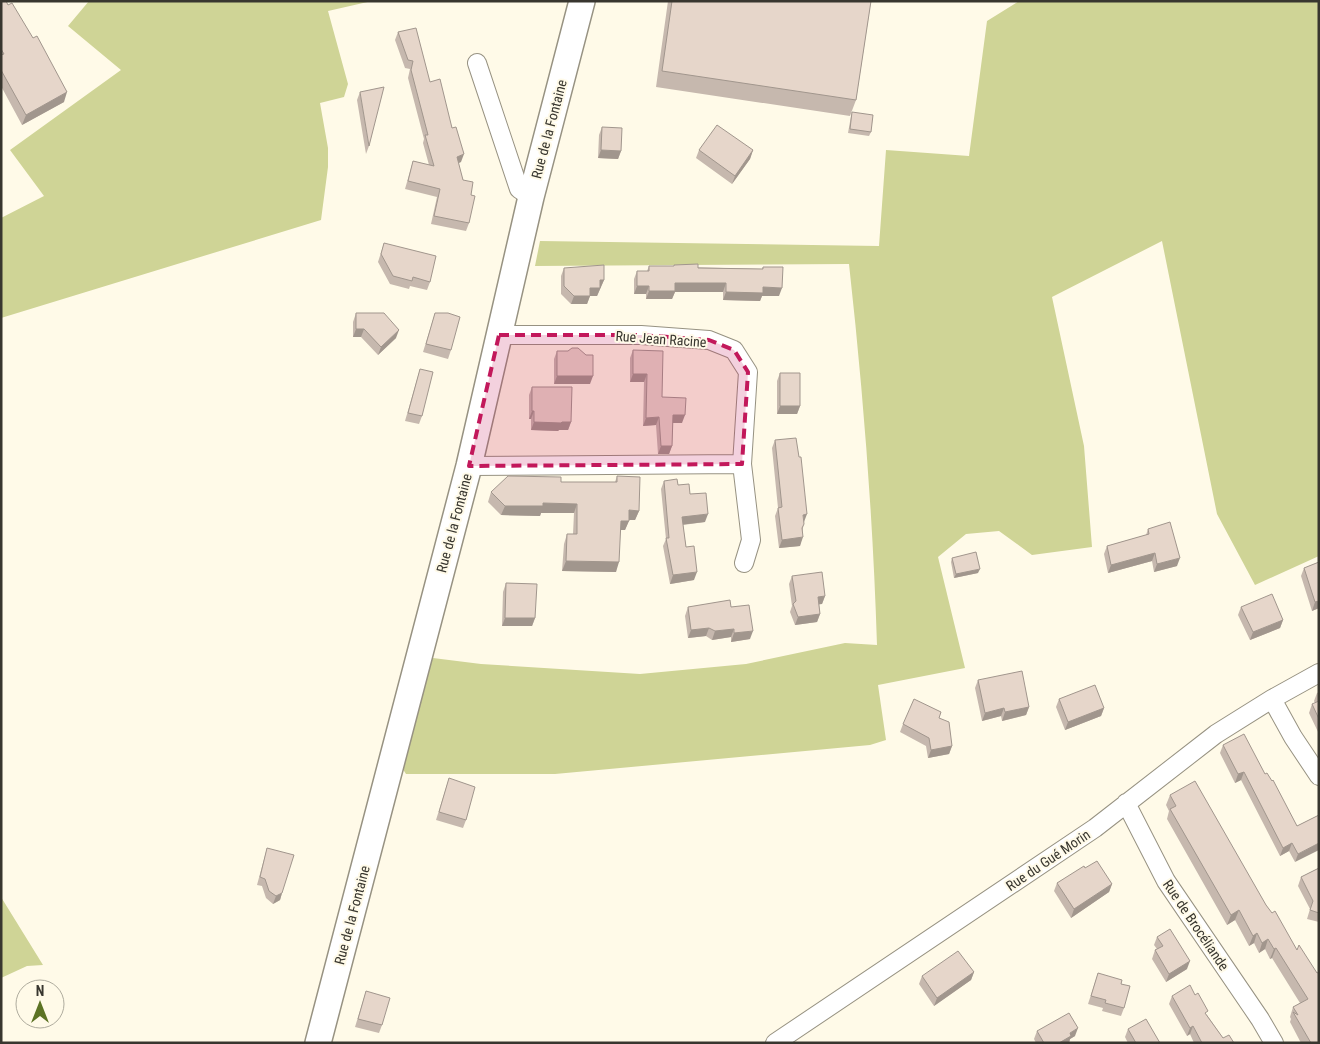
<svg xmlns="http://www.w3.org/2000/svg" width="1320" height="1044" font-family="'Roboto Condensed',sans-serif">
	<style>
		.green { fill: #cfd496 }
		.lines { fill: none; stroke-linecap: round; stroke-linejoin: round }
		.street-casing { stroke: #979282; stroke-width: 20 }
		.secondary-casing { stroke: #979282; stroke-width: 28 }
		.street { stroke: #fff; stroke-width: 18 }
		.secondary { stroke: #fff; stroke-width: 25 }
		.wall { fill: #c6b8ae }
		.shaded-wall { fill: #a1968d }
		.building { fill: #e6d6ca; stroke: #a1968d }
		.marked { fill: #c2185b; fill-opacity: 0.2; stroke: #c2185b; stroke-width: 4; stroke-dasharray: 10 6; stroke-linejoin: round }
		.labels { text-anchor: middle; stroke-width: 4; stroke-linejoin: round; paint-order: stroke }
		.street-label { font-size: 14px; fill: #38362f; stroke: #fffae8 }
	</style>
	<rect width="100%" height="100%" fill="#fffae8"/>
	<!-- green -->
	<path class="green" d="M89,1H372L328,11L348,84L344,97L320,103L328,148V167L321,220L1,318V218L44,196L10,150L121,70L68,26Z
		M1019,1H1319V556L1255,585L1217,514L1162,241L1052,297L1084,446L1092,547L1032,555L999,531L966,534L938,557L965,668L878,685L886,740L870,745L555,774H406L399,763L425,657L481,664L640,674L746,664L845,643L877,645C873,517 863,390 849,264L535,266L540,241L879,246L886,150L969,156L987,21Z
		M1,897L43,965L27,966L1,978Z"/>
	<g class="lines">
		<!-- street casing -->
		<g class="street-casing">
			<path id="street" d="M477,63L519,189L531,197
				M499,335H641L709,340L734,350L748,372L742,464L751,540L744,563
				M469,466L742,464
				M1272,699L1293,737L1319,776
				M1126,803L1166,881L1260,1019L1274,1043
				M775,1043L1095,828L1216,734L1272,699L1319,673"/>
		</g>
		<!-- secondary casing -->
		<g class="secondary-casing">
			<path id="secondary" d="M318,1043L469,466L531,197L582,1"/>
		</g>
		<!-- street -->
		<use href="#street" class="street"/>
		<!-- secondary -->
		<use href="#secondary" class="secondary"/>
	</g>
	<!-- wall -->
	<path class="wall" d="M1,1L64,102L22,125L1,86Z
		M668,1H871L856,100L850,116L656,87Z
		M398,32L430,82L452,128L461,162L458,163L463,180L471,195L469,223L466,231L431,224L437,197L405,189L413,161L429,165L423,143L424,139L408,78L410,69L405,68L395,40Z
		M360,92L369,146L366,154L357,100Z
		M852,112L871,132L869,136L848,133L851,116Z
		M602,127L621,151L618,159L598,158L599,135Z
		M699,150H753L750,159L732,184L696,158Z
		M384,243L430,282L427,290L410,286L409,289L390,284L378,262Z
		M649,266L762,269L763,267L779,296H762L760,301L723,300V292H675L672,299H646V294H634V279L637,271H647Z
		M564,268L604,280L597,296H590L587,304H571L561,294V276Z
		M356,313L396,338L378,355L361,337H353V322Z
		M435,313L451,350L448,359L423,352Z
		M633,350L662,397L682,423H673L672,446L669,454H658L656,425L643,426L644,382H630V358Z
		M557,351L590,384H554V359Z
		M420,369L422,416L419,424L405,421Z
		M780,373L800,406L797,414H777V381Z
		M532,387L571,422L568,430H559L558,431L531,430V419H529V395Z
		M775,440L804,522L800,546L779,548L775,516L778,508L772,448Z
		M617,476L639,511L635,520H629L625,530H620L616,572L562,571L564,544L567,534H573L574,513H541L540,516L501,515L488,502L491,492L561,482H615Z
		M664,481L678,485L690,494L705,522L683,525L686,547L694,580L670,584L663,546L666,539L661,489Z
		M1148,529L1177,566L1154,572L1152,561L1108,573L1104,554L1107,546L1146,535Z
		M952,558L978,573L954,578L951,562Z
		M1319,562V608L1312,611L1301,576L1304,568Z
		M792,576L825,596L822,604H819L820,614L817,622L795,625L790,612L792,606L789,584Z
		M506,583L535,618L532,626H502L503,592Z
		M688,607H731L750,639L731,642V637L712,640L706,636L688,638L685,616Z
		M1241,607L1283,620L1280,628L1250,640L1238,615Z
		M978,680L1029,707L1026,715L1002,721L1001,716L982,721L975,688Z
		M1319,692V734L1309,713L1312,704L1315,703L1314,701L1317,693Z
		M1059,699L1104,708L1101,716L1065,730L1056,707Z
		M939,718L952,746L949,754L928,758L926,746L900,732L903,724Z
		M1223,745L1265,774L1297,826L1319,815L1295,862L1289,851L1280,856L1241,780L1235,783L1220,753Z
		M449,778L466,820L463,828L436,820Z
		M1170,795L1266,905L1297,950L1319,1043H1301L1290,1022L1291,1019L1290,1017L1293,1007L1300,1003L1272,958L1270,959L1265,949L1259,953L1254,943L1249,946L1235,920L1227,925L1167,819L1169,811L1166,805Z
		M267,848L282,893L280,900L273,904L266,898L262,886L257,885Z
		M1085,868L1112,884L1109,892L1071,918L1054,891L1057,883Z
		M1319,868V922L1307,919L1310,909L1298,886L1301,877Z
		M1157,937L1187,969L1166,982L1152,959L1155,950L1157,949L1154,945Z
		M974,972L971,980L934,1006L919,984L922,976Z
		M1098,973L1121,984L1124,1008L1121,1016L1102,1011L1103,1008L1088,1004Z
		M366,991L382,1025L379,1033L355,1027Z
		M1172,996L1207,1015L1223,1038L1234,1043H1194L1190,1034L1187,1036L1169,1004Z
		M1128,1029L1160,1043H1128L1125,1037Z
		M1037,1031L1075,1036L1070,1039L1069,1043H1036L1034,1039Z"/>
	<!-- shaded-wall -->
	<path class="shaded-wall" d="M67,92L64,102L22,125L26,115Z
		M601,150L621,151L618,159L598,158Z
		M753,150L750,159L732,184L735,176Z
		M464,154L461,162L454,165L457,157Z
		M600,280H604L597,296H590L587,304H571L574,296L590,288Z
		M675,283H726L723,292H675L672,299H646L649,291Z
		M637,286H649L646,294H634Z
		M763,287L782,288L779,296H762L760,301L723,300L726,292Z
		M356,329H364L361,337H353Z
		M399,330L396,338L378,355L381,347Z
		M633,374H647L644,382H630Z
		M557,376H593L590,384H554Z
		M780,406H800L797,414H777Z
		M532,411H534L531,419H529Z
		M673,415H685L682,423H670Z
		M659,417L656,425L643,426L646,418Z
		M534,422H571L568,430H559L558,431L531,430Z
		M661,446H672L669,454H658Z
		M543,503L577,504L574,513H541L540,516L501,515L505,506Z
		M629,510L639,511L635,520H625Z
		M708,514L705,522L679,525L682,517Z
		M807,514L804,522L803,515Z
		M621,521H629L625,530H617Z
		M803,537L800,546L779,548L782,540Z
		M1155,553L1152,561L1108,573L1111,565Z
		M1180,558L1177,566L1154,572L1157,564Z
		M566,561L619,562L616,572L562,571Z
		M980,569L978,573L954,578L956,574Z
		M697,572L694,580L670,584L673,575Z
		M825,596L822,604L815,605L818,597Z
		M1319,601V608L1312,611L1315,602Z
		M820,614L817,622L795,625L798,617Z
		M505,618H535L532,626H502Z
		M1283,620L1280,628L1250,640L1253,632Z
		M709,628L706,636L688,638L691,630Z
		M734,629L731,637L712,640L715,631Z
		M753,631L750,639L731,642L734,633Z
		M1029,707L1026,715L1002,721L1005,712Z
		M1004,708L1001,716L982,721L985,713Z
		M1104,708L1101,716L1065,730L1068,722Z
		M952,746L949,754L928,758L931,750Z
		M1244,772L1241,780L1235,783L1238,774Z
		M1292,843L1289,851L1280,856L1283,848Z
		M1319,843V850L1295,862L1298,854Z
		M1112,884L1109,892L1071,918L1074,909Z
		M282,893L280,900L273,904L276,896Z
		M1239,910L1235,920L1227,925L1231,915Z
		M1257,933L1254,943L1249,946L1253,936Z
		M1268,939L1265,949L1259,953L1262,943Z
		M1276,948L1272,958L1270,959L1274,949Z
		M1190,961L1187,969L1166,982L1169,974Z
		M974,972L971,980L934,1006L937,998Z
		M1193,1026L1190,1034L1187,1036L1190,1028Z
		M1078,1028L1075,1036L1070,1039L1069,1043H1059L1070,1033Z"/>
	<!-- building -->
	<path class="building" d="M1,1H6L8,5L12,3L33,38L37,36L67,92L26,115L1,70V55L4,54L1,49Z
		M672,1H871L856,100L662,71Z
		M416,28L430,82L440,79L452,128L456,127L464,154L457,157L463,180L473,182L471,195L475,196L469,223L434,216L440,189L408,181L413,161L434,166L425,135H428L411,70L413,61L408,60L398,32Z
		M384,87L369,146L360,92Z
		M852,112L873,115L871,132L850,129Z
		M717,125L753,150L735,176L699,150Z
		M602,127L622,128L621,151L601,150Z
		M384,243L436,256L430,282L413,277L412,281L393,276L381,254Z
		M698,264V268L763,269V267H783L782,288L763,287V293L726,292V283H675V291H649V286H637V271H649V266H674V265Z
		M604,265V280H600V288H590V296H574L564,286V268Z
		M356,313H384L399,330L381,347L364,329H356Z
		M435,313H448L460,317L451,350L426,344Z
		M572,348H578L586,355H593V376H557V351H568Z
		M633,350L663,351L662,397L686,398L685,415H673L672,446H661L659,417L646,418L647,374H633Z
		M420,369L433,372L422,416L408,413Z
		M780,373H800V406H780Z
		M532,387H572L571,422H562L561,423L534,422V411H532Z
		M796,438L799,457H801L807,514L803,515L804,524L802,528L803,537L782,540L778,508L782,507L775,440Z
		M508,476L561,477V482H617V476L640,477L639,511L629,510V521H621L619,562L566,561L567,534H577V504L543,503V506H505L491,492Z
		M677,479L678,485L689,484L690,494L706,493L708,514L682,517L686,547L694,546L697,572L673,575L666,538H669L664,481Z
		M1170,522L1180,558L1157,564L1155,553L1111,565L1107,546L1149,534L1148,529Z
		M976,552L980,569L956,574L952,558Z
		M1319,562V601L1315,602L1304,568Z
		M822,572L825,596L818,597L820,614L798,617L793,604L796,601L792,576Z
		M506,583L537,584L535,618H505Z
		M1272,594L1283,620L1253,632L1241,607Z
		M730,600L731,607L749,605L753,631L734,633V629L715,631L709,628L691,630L688,607Z
		M1022,671L1029,707L1005,712L1004,708L985,713L978,680Z
		M1095,685L1104,708L1068,722L1059,699Z
		M914,699L941,712L939,718L949,722L952,746L931,750L929,738L903,724Z
		M1319,701V719L1312,704Z
		M1244,734L1265,774L1267,773L1272,781L1273,780L1297,826L1319,815V843L1298,854L1292,843L1283,848L1244,772L1238,774L1223,745Z
		M449,778L475,787L466,820L439,812Z
		M1195,781L1266,905L1272,913L1275,911L1297,950L1299,945L1317,973L1319,972V1043H1311L1293,1012L1298,1015L1293,1007L1308,999L1276,948L1274,949L1268,939L1262,943L1257,933L1253,936L1239,910L1231,915L1170,809L1176,806L1170,795Z
		M267,848L294,855L282,893L276,896L269,891L265,879L260,877Z
		M1097,861L1112,884L1074,909L1057,883L1084,866L1085,868Z
		M1319,868V913L1310,910L1313,901L1301,877Z
		M1170,929L1190,961L1169,974L1155,950L1163,946L1157,937Z
		M958,951L974,972L937,998L922,976Z
		M1098,973L1122,980L1121,984L1130,986L1124,1008L1105,1003L1106,1000L1091,996Z
		M1190,985L1195,995L1198,993L1208,1011L1205,1013L1223,1038L1229,1035L1234,1043H1202L1193,1026L1190,1028L1172,996Z
		M366,991L390,998L382,1025L358,1019Z
		M1069,1013L1078,1028L1070,1033L1071,1036L1059,1043H1044L1037,1031Z
		M1146,1019L1160,1043H1136L1128,1029Z"/>
	<!-- marked area -->
	<path class="marked" d="M499,335H641L709,340L734,350L748,372L742,464L469,466Z"/>
	<g class="labels">
		<!-- street labels -->
		<g class="street-label">
			<text transform="translate(549 129) rotate(-75)" y="5">Rue de la Fontaine</text>
			<text transform="translate(661 339) rotate(4)" y="5">Rue Jean Racine</text>
			<text transform="translate(454 523) rotate(-75)" y="5">Rue de la Fontaine</text>
			<text transform="translate(1048 860) rotate(-34)" y="5">Rue du Gué Morin</text>
			<text transform="translate(352 915) rotate(-75)" y="5">Rue de la Fontaine</text>
			<text transform="translate(1196 925) rotate(56)" y="5">Rue de Brocéliande</text>
		</g>
	</g>
	<!-- border -->
	<rect width="1320" height="1044" fill="none" stroke="#38362f" stroke-width="5"/>
	<!-- north arrow -->
	<g transform="translate(40 1004)"><circle r="24" fill="#fffae8" stroke="#afac9e"/>
	<path d="M0-4L9 19L0 12L-9 19Z" fill="#5c7324"/>
	<text y="-8" font-size="14" font-weight="bold" text-anchor="middle" fill="#38362f">N</text>
	</g>
</svg>
